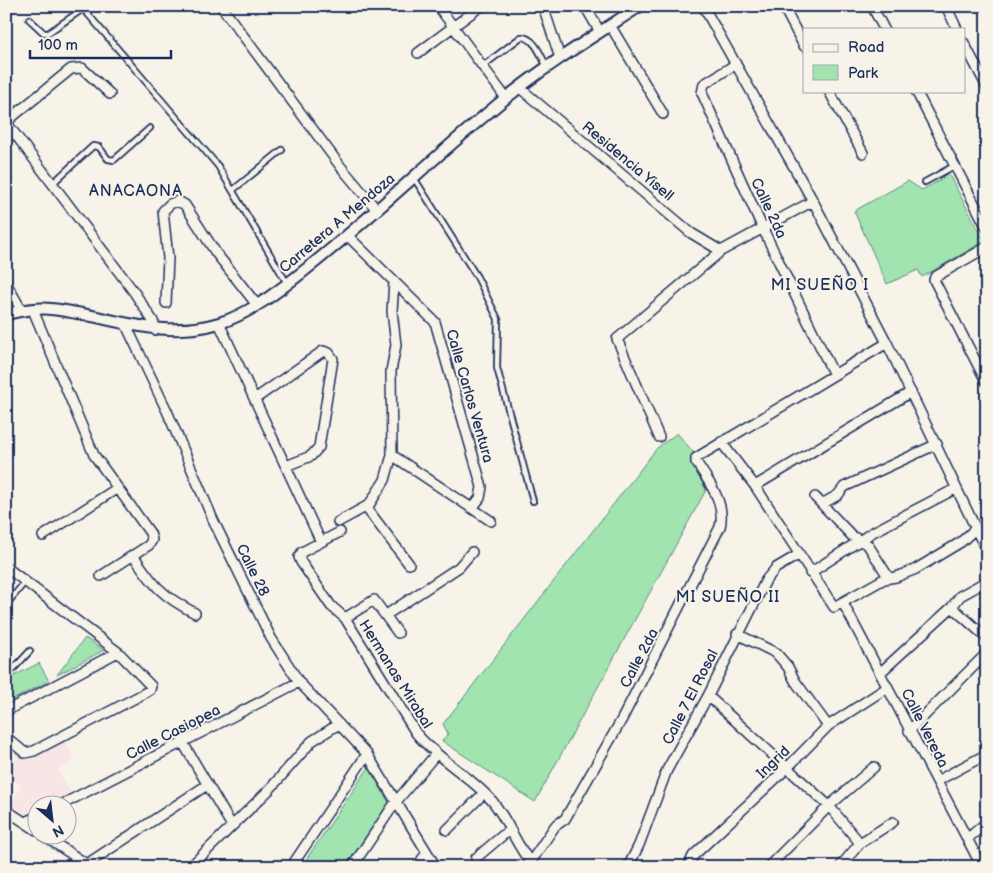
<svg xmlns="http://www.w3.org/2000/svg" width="993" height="873" font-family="'Balsamiq Sans',sans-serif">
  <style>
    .built { fill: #f8e5e5 }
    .green { fill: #a1e4af; stroke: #5e8a86 }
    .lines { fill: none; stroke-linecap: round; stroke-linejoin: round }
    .service-casing { stroke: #1b2f5e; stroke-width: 8 }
    .minor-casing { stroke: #1b2f5e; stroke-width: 12 }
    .tertiary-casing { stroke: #1b2f5e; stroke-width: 14 }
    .service { stroke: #f7f3e8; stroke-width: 4.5 }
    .minor { stroke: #f7f3e8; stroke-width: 9 }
    .tertiary { stroke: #f7f3e8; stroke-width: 10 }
    .labels { text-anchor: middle; stroke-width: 4; stroke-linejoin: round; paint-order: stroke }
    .street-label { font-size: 15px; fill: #1b2f5e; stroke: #f7f3e8 }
    .neighbourhood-label { font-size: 16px; letter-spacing: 1px; fill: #1b2f5e; stroke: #f7f3e8 }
  </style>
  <rect width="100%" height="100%" fill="#f7f3e8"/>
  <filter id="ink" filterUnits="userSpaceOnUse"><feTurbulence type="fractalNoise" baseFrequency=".02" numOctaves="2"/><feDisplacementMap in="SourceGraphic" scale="10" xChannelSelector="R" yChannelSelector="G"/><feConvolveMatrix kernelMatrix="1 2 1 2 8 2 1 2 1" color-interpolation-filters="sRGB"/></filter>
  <g filter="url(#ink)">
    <!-- built -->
    <path class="built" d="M 65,740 L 75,760 L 58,769 L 70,793 L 46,805 L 38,806 L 37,810 L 27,816 L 11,804 L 21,787 L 6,769 L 19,756 L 28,760 Z"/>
    <!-- green -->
    <path class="green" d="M 949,175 L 985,241 L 922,277 L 918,270 L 887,284 L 854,211 L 908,181 L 922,190 Z
      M 677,433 L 694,453 L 691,462 L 706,490 L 535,802 L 442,741 L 448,734 L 443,724 L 657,448 Z
      M 85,638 L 104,650 L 57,675 Z
      M 39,663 L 49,681 L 12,700 L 6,688 L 6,680 Z
      M 369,767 L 389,803 L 345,867 L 301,867 Z"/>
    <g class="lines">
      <!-- service casing -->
      <g class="service-casing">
        <path id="service" d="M 81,6 L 218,166 L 287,283
          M 29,19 L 44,33 L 48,33 L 83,9
          M 483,66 L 521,37 C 535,37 541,56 547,67
          M 414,178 L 477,277 L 498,319 L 497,368 L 533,501
          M 925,182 L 954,166
          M 53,183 L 93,146 L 99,147 L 108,159 L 114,160 L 150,128
          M 233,190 L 282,150
          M 6,605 L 25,582
          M 6,677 L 30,651"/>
      </g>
      <!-- minor casing -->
      <g class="minor-casing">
        <path id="minor" d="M 221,6 L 341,167 L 377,210
          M 438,6 L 506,98
          M 543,6 L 560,58
          M 585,6 L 600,32
          M 703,6 L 813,201 L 887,343 L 987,552
          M 783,6 L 804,46
          M 872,6 L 884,29
          M 946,6 L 957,29
          M 610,25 L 663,114
          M 964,43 L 987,87
          M 418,53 L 481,6
          M 736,64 L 704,84 L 702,93 L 763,229 L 834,375
          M 520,88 L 691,233 L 721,251
          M 829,91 L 863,153
          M 916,91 L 987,228
          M 110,94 L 82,68 L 71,69 L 6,122 L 134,292 L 153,321 L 155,330
          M 348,236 L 435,322 L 482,487 L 480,498 L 473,507
          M 987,247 L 935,277 L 934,280 L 987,383
          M 6,283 L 22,311
          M 166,303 L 168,258 L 163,211 L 170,204 L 178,201 L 185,205 L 216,253 L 257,305
          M 33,310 L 94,455 L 150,533 L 152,540 L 149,545 L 101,576
          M 219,323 L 321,542
          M 126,325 L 167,411 L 214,522 L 271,638 L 299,682 L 367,754 L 436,867
          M 255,399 L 323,351 L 329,353 L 333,359 L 319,447 L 311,456 L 286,466
          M 659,437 L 617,339 L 721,251 L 813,201
          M 721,442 L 755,486 L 834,607 L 884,579 L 896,577 L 916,569 L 961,542 L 974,530
          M 392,455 L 491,521
          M 755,486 L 911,392
          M 815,497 L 852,536 L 868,545 L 889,578
          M 822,504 L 838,495 L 844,487 L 937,444
          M 369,505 L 368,510 L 409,564
          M 338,522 L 369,505 L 385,480 L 392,455 L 391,371 L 396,345 L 392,311 L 394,282
          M 340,532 L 302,552 L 299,557 L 301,562 L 331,606 L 345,618 L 416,733 C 438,760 471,776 493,802 C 509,822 516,846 534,867
          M 43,536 L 116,489
          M 133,555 C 154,586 162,596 195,613
          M 6,567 L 118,652 L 151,686 L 150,690 L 143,694 L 34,751 L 25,753 L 6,737
          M 810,573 L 873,532 L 955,489
          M 843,603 L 982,867
          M 952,607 L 987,638
          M 386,615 L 459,567 L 472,552
          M 345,618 L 374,600 L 398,633
          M 737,634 L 776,653 L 788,667 L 795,681 L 828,726
          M 881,672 L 952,607 L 960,596 L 987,581
          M 708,696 L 829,806 L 860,843
          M 6,711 L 118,652
          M 909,731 L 987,653
          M 183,743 L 232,826
          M 937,781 L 987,754
          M 59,806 L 299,682
          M 6,810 L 38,831
          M 25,822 L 38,816
          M 447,830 L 483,794
          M 44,836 L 91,867
          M 967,839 L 987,822
          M 476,858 L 509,830
          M 530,863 L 555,826 L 565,819 L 622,719 L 720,527 C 726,503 709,482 696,462 L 696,458 L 887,343
          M 87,864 L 207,785
          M 190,867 L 269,790 L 312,741 L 339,724
          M 291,867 L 367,754
          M 352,867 L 395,803 L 436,754
          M 417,867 L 427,852
          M 628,867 L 639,845 L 667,770 L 708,696 L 766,580 L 776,568 L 798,555
          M 688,867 L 693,856 L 788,767 L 828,726 L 888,687
          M 768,867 L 829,806 L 874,767
          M 840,867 L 860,843 L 893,822
          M 930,867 L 931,866"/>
      </g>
      <!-- tertiary casing -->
      <g class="tertiary-casing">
        <path id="tertiary" d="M 6,314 C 21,311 37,307 51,309 C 109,315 159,341 219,323 C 252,314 287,284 314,263 C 380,210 440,151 506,98 C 548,64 594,36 640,6"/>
      </g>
      <!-- service -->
      <use href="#service" class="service"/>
      <!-- minor -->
      <use href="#minor" class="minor"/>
      <!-- tertiary -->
      <use href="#tertiary" class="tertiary"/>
    </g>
  </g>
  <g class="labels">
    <!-- street labels -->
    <g class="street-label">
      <text transform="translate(628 161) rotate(40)" y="5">Residencia Yisell</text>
      <text transform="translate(769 208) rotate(65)" y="5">Calle 2da</text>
      <text transform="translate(337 223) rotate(-40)" y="5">Carretera A Mendoza</text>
      <text transform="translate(470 396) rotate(74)" y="5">Calle Carlos Ventura</text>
      <text transform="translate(253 570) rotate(64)" y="5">Calle 28</text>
      <text transform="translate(639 658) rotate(-62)" y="5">Calle 2da</text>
      <text transform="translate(396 674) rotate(58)" y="5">Hermanas Mirabal</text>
      <text transform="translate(690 697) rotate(-63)" y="5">Calle 7 El Rosal</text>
      <text transform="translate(925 728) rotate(63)" y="5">Calle Vereda</text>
      <text transform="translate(173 732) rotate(-27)" y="5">Calle Casiopea</text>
      <text transform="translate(773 762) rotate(-44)" y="5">Ingrid</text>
    </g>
    <!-- neighbourhood labels -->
    <g class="neighbourhood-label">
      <text x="136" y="196">ANACAONA</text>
      <text x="820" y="290">MI SUEÑO I</text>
      <text x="728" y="602">MI SUEÑO II</text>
    </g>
  </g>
  <!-- margin -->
  <rect width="993" height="873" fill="none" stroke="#f7f3e8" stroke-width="25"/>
  <rect x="12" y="12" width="968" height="848" fill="none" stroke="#1b2f5e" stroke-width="2" filter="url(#ink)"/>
  <!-- legend -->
  <rect x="803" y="28" width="162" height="65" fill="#f7f3e8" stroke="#9fa5b1"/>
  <rect x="813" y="44" width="25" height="8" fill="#f7f3e8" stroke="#9fa5b1"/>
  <text x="848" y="52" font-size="15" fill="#1b2f5e">Road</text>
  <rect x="813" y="65" width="25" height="15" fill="#a1e4af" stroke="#9fa5b1"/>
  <text x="848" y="78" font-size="15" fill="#1b2f5e">Park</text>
  <!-- north arrow -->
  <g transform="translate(52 820) rotate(152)"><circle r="24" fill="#f7f3e8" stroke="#9fa5b1"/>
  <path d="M0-4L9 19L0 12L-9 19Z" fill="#1b2f5e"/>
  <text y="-8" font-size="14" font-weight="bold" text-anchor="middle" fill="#1b2f5e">N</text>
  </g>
  <!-- scale -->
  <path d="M30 50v8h141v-8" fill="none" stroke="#1b2f5e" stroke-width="2.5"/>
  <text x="38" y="50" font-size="15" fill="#1b2f5e" stroke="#f7f3e8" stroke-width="4" paint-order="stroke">100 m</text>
</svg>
